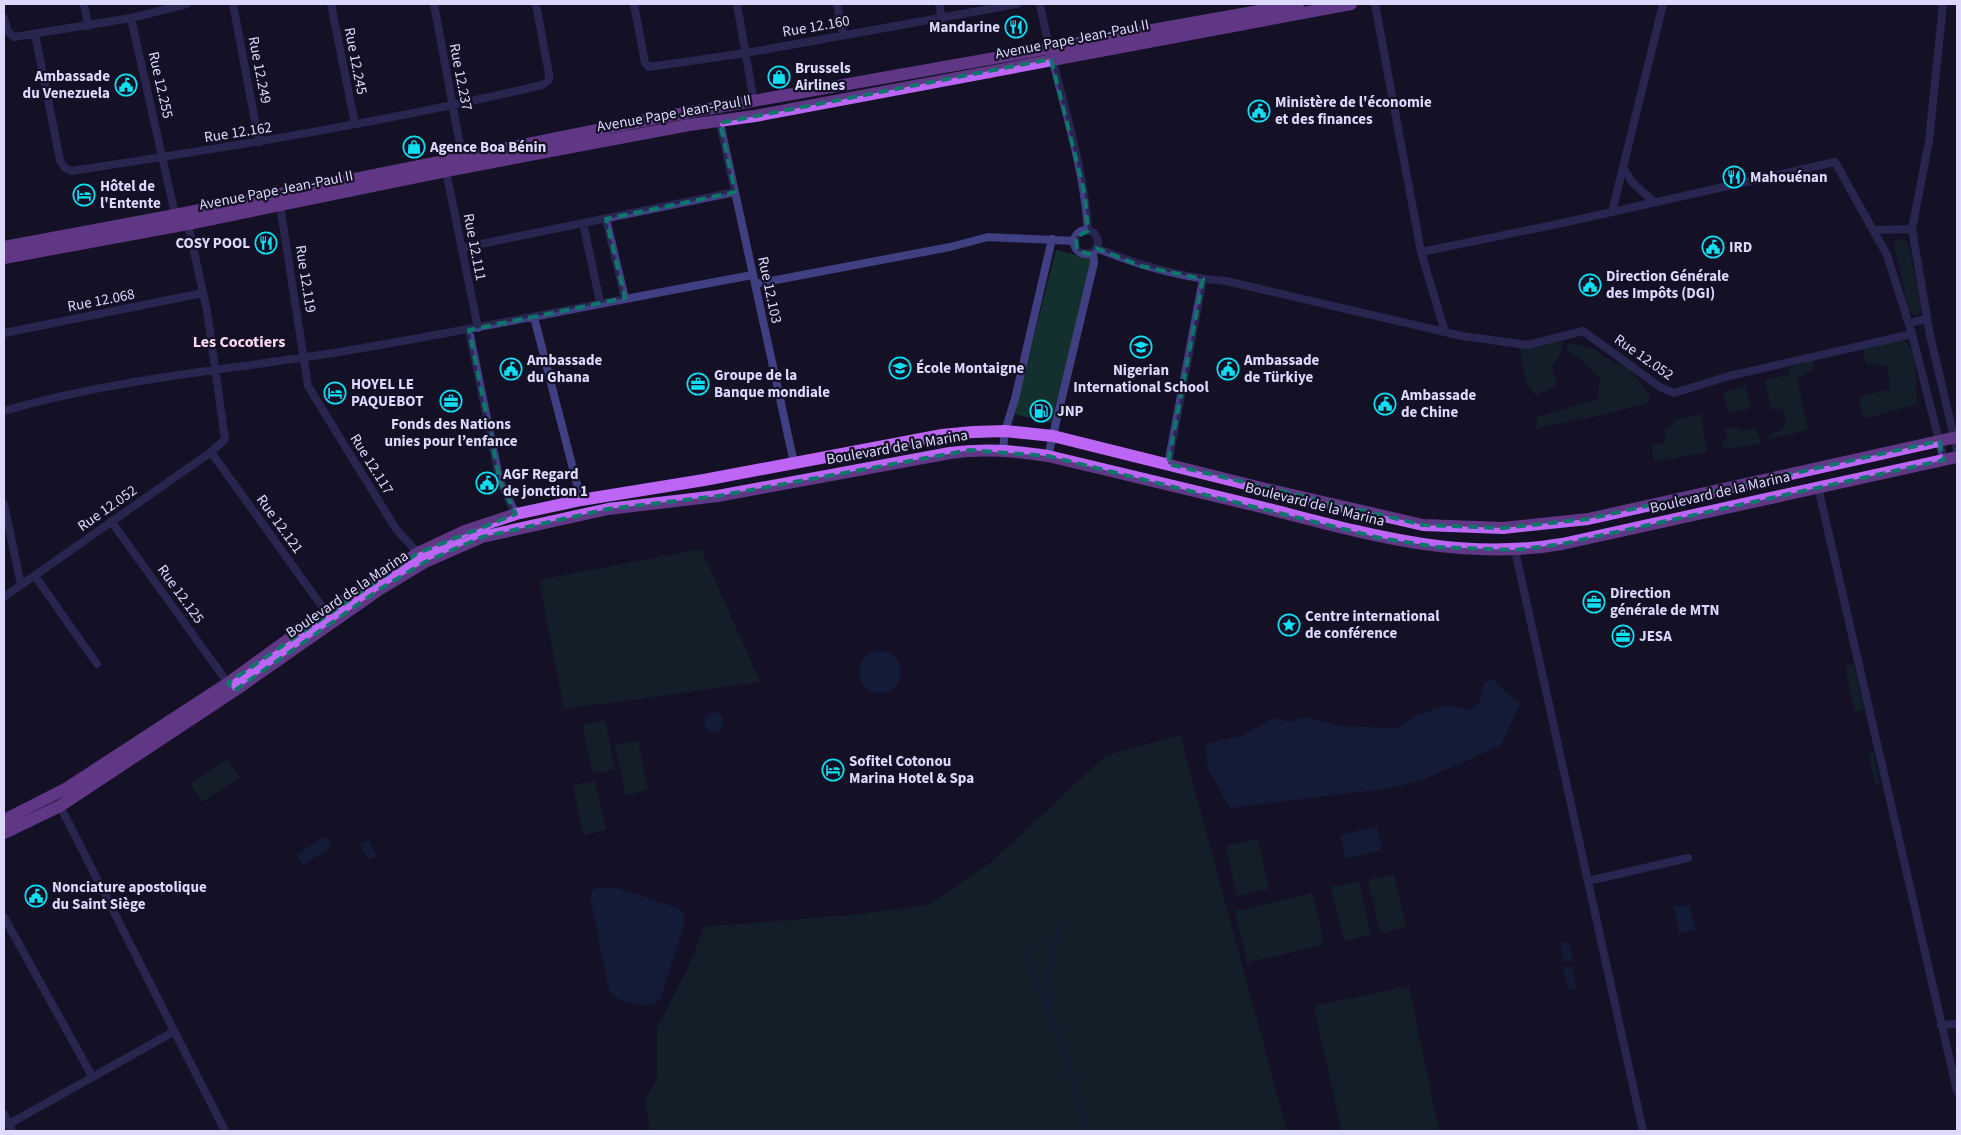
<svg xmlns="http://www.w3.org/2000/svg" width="1961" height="1135" font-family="'Source Sans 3',sans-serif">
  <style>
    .green { fill: #14302e }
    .water { fill: #12284a }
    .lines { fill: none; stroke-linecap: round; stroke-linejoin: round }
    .stream { stroke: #12284a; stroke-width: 3 }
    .street { stroke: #403f82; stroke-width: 8 }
    .primary { stroke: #bd66f6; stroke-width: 12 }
    .marked { fill: none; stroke: #0f766e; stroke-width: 4; stroke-dasharray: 10 6; stroke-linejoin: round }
    .labels { text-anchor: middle; stroke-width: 4.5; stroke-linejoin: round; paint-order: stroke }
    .street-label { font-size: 15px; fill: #dcd9fd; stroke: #141126 }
    .poi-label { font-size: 15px; font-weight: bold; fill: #dcd9fd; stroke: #141126; text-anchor: start }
    .neighbourhood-label { font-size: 16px; font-weight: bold; fill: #fddaf1; stroke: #141126 }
  </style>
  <rect width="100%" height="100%" fill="#141126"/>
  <!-- green -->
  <path class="green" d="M 1901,239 L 1908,243 L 1921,308 L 1919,314 L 1916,316 L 1909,312 L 1894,244 Z
    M 1056,250 L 1093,259 L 1051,423 L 1014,414 Z
    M 1899,340 L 1907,342 L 1912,351 L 1916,372 L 1917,404 L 1867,418 L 1862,414 L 1859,397 L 1890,389 L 1888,366 L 1866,364 L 1863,348 Z
    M 1554,341 L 1563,342 L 1561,354 L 1552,367 L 1557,385 L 1536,396 L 1526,382 L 1520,349 Z
    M 1569,343 L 1595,349 L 1612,362 L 1628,367 L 1651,396 L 1647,403 L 1602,415 L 1536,428 L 1537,417 L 1598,399 L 1600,379 L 1581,359 L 1567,351 Z
    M 1813,360 L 1814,370 L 1797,378 L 1808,430 L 1769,439 L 1769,435 L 1781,430 L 1786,422 L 1784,411 L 1780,408 L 1773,410 L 1771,407 L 1765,380 L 1788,375 L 1790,367 Z
    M 1746,385 L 1751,408 L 1729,414 L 1723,393 Z
    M 1701,414 L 1707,452 L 1654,462 L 1652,444 L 1661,444 L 1666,441 L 1665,428 L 1673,425 L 1674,421 Z
    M 1737,427 L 1740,431 L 1756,429 L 1761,443 L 1729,449 L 1722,447 L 1722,443 L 1728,439 L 1725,429 Z
    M 701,549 L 760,682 L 564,709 L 539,580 Z
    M 1854,665 L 1864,709 L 1855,712 L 1845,666 Z
    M 605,720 L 615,769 L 593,774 L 582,725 Z
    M 1180,735 L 1287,1131 L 650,1131 L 645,1100 L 657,1078 L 657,1027 L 687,970 L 704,927 L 853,915 L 928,905 L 994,860 L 1105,756 Z
    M 638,741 L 648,790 L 626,795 L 615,745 Z
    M 1873,751 L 1880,784 L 1875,785 L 1868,752 Z
    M 228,759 L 240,777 L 202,802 L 190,784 Z
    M 595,781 L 606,830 L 583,835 L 573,785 Z
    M 1258,839 L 1269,889 L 1237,896 L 1226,846 Z
    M 1394,874 L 1406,927 L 1380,933 L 1368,880 Z
    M 1359,881 L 1371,935 L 1344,941 L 1331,887 Z
    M 1313,893 L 1324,945 L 1247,962 L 1235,911 Z
    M 1409,986 L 1439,1131 L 1341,1131 L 1314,1006 Z"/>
  <!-- water -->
  <path class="water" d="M859 672a21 21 0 1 1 42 0a21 21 0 1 1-42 0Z
    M 1491,678 L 1520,704 L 1501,745 L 1423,780 L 1392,788 L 1230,808 L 1208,769 L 1205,744 L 1241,736 L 1274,718 L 1288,722 L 1307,717 L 1337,726 L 1397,728 L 1415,716 L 1447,705 L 1468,710 L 1480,702 L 1483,686 Z
    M704 722a10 10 0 1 1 20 0a10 10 0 1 1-20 0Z
    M 1377,826 L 1382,850 L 1346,859 L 1340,835 Z
    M 326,836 L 332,846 L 303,865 L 296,855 Z
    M 369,840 L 377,856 L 368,860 L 360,844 Z
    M 597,887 L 622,889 L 680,909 L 684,913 L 684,926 L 660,999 C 647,1011 617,1004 609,990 L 590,898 L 592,891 Z
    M 1690,905 L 1695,930 L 1679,933 L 1674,907 Z
    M 1569,942 L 1573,960 L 1564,962 L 1560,943 Z
    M 1572,966 L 1576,988 L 1568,990 L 1563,968 Z"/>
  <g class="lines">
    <!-- stream -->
    <path class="stream" d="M 1025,951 L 1067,1059 L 1086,1131
      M 1050,1008 L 1049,972 L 1059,925"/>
    <!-- street -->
    <path class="street" d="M 84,4 L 88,26
      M 233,4 L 259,142
      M 331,4 L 355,124
      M 434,4 L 462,156
      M 634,4 L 645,63 L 649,67 L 746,53 L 1017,4
      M 737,4 L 754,102
      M 837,4 L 843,35
      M 939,4 L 942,19
      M 1040,4 C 1054,80 1083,153 1088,231
      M 1375,4 L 1421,252 L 1445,332 L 1462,336 L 1527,345 L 1583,331 L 1660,387 L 1674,393 L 1729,376 L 1912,334
      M 1943,4 L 1929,141 L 1912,229 L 1930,335 L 1957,450
      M 4,18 L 8,32 L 14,37 L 131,18 L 187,4
      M 131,18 L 176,219
      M 35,34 L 60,160 L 64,167 L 71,171 C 229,147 387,122 542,85 L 549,80 L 549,74 L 536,4
      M 720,123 L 794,463
      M 1623,167 L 1632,182 L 1654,202
      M 446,171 L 478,328
      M 280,205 L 308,386 L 396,529 L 418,553
      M 1612,212 L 1663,4
      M 606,219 L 625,298
      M 583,223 L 600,302
      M 1874,230 L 1912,229
      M1074 242a12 12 0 1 1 24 0a12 12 0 1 1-24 0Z
      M 461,248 L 735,192
      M 1096,248 C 1138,265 1181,278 1226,281 L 1445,332
      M 1421,252 L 1558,224 L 1835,162 L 1887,255 L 1912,334 L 1944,460
      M 755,284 L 950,247 L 988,237 L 1075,241
      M 534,317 L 581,500
      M 1909,323 L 1927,319
      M 469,330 L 500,482 L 516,514
      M 4,333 L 203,293
      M 4,411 C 112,379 228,370 339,352 C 478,329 615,300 753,275
      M 1003,449 L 1005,431 L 1015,399 L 1052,239
      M 211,452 L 326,612
      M 1048,456 L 1094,263 L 1093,252
      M 1168,464 L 1203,279
      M 1818,487 L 1957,1091
      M 4,504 L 21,585
      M 111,521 L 230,686
      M 1515,550 L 1643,1131
      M 35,576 L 97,664
      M 4,597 L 211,452 L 225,439 L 207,311 L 188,224
      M 60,806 L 225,1131
      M 1588,881 L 1688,858
      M 4,917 L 92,1076
      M 1941,1025 L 1957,1024
      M 4,1114 L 12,1131
      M 9,1124 L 173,1032"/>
    <!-- primary -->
    <path class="primary" d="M 4,247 L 175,215 L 657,118 L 1298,4
      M 4,258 L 188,224 L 446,171 L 689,125 L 755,116 L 1351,4
      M 4,820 L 67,788 L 228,683 L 326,612 L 418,553 L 465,531 L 516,514 L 581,500 L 704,480 L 942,435 L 973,432 L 1005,431 L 1053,436 L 1266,489 L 1423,525 L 1503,528 L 1588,519 L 1957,437
      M 4,833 L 60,806 L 234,691 L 380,589 L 425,562 L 482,537 L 608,509 L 718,496 L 950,453 C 984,448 1015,451 1048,456 C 1119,473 1191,490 1261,507 C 1363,533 1457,562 1562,544 L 1957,457"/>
  </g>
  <!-- marked area -->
  <path d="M0 0H1961V1135H0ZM 1051,59 L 1085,195 L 1088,231 L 1076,237 L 1077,250 L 1089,254 L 1096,248 L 1141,266 L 1203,279 L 1168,464 L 1423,525 L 1503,528 L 1588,519 L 1939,441 L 1944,460 L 1562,544 L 1515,550 L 1437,547 L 1380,538 L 1048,456 L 970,450 L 718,496 L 608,509 L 482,537 L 425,562 L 380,589 L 234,691 L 228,683 L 418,553 L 516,514 L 500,482 L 469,330 L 625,298 L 606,219 L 735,192 L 720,123 Z" fill="#141126" fill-opacity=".55" fill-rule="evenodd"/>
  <path class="marked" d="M 1051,59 L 1085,195 L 1088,231 L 1076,237 L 1077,250 L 1089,254 L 1096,248 L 1141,266 L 1203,279 L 1168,464 L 1423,525 L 1503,528 L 1588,519 L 1939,441 L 1944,460 L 1562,544 L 1515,550 L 1437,547 L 1380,538 L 1048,456 L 970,450 L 718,496 L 608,509 L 482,537 L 425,562 L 380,589 L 234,691 L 228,683 L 418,553 L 516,514 L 500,482 L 469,330 L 625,298 L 606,219 L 735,192 L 720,123 Z"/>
  <!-- icons -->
  <defs>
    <g id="restaurant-ring" transform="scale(1.125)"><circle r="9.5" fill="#141126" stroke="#10dff1" stroke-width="1.5"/><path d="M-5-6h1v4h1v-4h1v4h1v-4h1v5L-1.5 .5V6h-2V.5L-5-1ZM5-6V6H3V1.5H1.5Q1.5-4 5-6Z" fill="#10dff1"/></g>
    <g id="shop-ring" transform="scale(1.125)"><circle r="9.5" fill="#141126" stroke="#10dff1" stroke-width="1.5"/><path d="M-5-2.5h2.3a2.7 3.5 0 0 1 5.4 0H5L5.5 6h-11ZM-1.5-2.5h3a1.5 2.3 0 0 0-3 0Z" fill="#10dff1"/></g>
    <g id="civic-ring" transform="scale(1.125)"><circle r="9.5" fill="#141126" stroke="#10dff1" stroke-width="1.5"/><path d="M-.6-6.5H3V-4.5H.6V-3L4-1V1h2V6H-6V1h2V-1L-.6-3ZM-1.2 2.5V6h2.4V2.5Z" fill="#10dff1"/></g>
    <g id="hotel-ring" transform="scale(1.125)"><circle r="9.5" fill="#141126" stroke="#10dff1" stroke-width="1.5"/><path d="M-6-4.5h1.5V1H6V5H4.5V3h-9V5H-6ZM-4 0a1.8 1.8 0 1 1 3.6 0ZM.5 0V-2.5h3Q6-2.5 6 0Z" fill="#10dff1"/></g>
    <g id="school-ring" transform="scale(1.125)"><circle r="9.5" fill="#141126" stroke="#10dff1" stroke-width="1.5"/><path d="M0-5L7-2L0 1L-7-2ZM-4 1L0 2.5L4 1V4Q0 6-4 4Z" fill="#10dff1"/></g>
    <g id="office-ring" transform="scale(1.125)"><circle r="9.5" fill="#141126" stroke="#10dff1" stroke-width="1.5"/><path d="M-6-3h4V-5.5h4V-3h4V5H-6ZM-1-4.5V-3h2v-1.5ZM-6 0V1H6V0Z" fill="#10dff1"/></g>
    <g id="fuel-ring" transform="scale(1.125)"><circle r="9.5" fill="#141126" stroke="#10dff1" stroke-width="1.5"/><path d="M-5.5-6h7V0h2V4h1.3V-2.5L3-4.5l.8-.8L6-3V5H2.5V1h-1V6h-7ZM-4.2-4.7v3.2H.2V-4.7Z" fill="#10dff1"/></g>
    <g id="sight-ring" transform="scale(1.125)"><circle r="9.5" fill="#141126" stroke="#10dff1" stroke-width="1.5"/><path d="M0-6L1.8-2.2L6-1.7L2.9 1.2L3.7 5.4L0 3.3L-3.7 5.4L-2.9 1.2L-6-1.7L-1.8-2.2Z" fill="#10dff1"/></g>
  </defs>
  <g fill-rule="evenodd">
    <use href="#restaurant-ring" x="1016" y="27"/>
    <use href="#shop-ring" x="779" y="77"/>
    <use href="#civic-ring" x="126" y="85"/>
    <use href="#civic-ring" x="1259" y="111"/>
    <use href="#shop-ring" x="414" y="147"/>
    <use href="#restaurant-ring" x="1734" y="177"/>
    <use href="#hotel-ring" x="84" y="195"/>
    <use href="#restaurant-ring" x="266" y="243"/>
    <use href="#civic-ring" x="1713" y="247"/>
    <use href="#civic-ring" x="1590" y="285"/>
    <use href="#school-ring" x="1141" y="347"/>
    <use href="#school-ring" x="900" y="368"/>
    <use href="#civic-ring" x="511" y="369"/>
    <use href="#civic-ring" x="1228" y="369"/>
    <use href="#office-ring" x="698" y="384"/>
    <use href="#hotel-ring" x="335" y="393"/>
    <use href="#office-ring" x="451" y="401"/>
    <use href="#civic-ring" x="1385" y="404"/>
    <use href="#fuel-ring" x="1041" y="411"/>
    <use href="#civic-ring" x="487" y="483"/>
    <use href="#office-ring" x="1594" y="602"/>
    <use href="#sight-ring" x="1289" y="625"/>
    <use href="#office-ring" x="1623" y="636"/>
    <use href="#hotel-ring" x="833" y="770"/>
    <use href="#civic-ring" x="36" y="896"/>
  </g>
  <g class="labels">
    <!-- street labels -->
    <g class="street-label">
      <text transform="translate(816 26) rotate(-10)" y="5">Rue 12.160</text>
      <text transform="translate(1072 39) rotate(-11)" y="5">Avenue Pape Jean-Paul II</text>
      <text transform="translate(356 61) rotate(79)" y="5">Rue 12.245</text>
      <text transform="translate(260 70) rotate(79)" y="5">Rue 12.249</text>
      <text transform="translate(461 77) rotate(79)" y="5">Rue 12.237</text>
      <text transform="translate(161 85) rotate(77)" y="5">Rue 12.255</text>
      <text transform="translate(674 113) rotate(-10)" y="5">Avenue Pape Jean-Paul II</text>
      <text transform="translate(238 132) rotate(-9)" y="5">Rue 12.162</text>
      <text transform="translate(276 190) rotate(-11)" y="5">Avenue Pape Jean-Paul II</text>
      <text transform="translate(475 247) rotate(79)" y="5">Rue 12.111</text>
      <text transform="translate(306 279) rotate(81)" y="5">Rue 12.119</text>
      <text transform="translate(770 290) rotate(78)" y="5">Rue 12.103</text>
      <text transform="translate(101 300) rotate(-11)" y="5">Rue 12.068</text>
      <text transform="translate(1644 357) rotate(35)" y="5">Rue 12.052</text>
      <text transform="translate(897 447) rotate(-10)" y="5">Boulevard de la Marina</text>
      <text transform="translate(372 464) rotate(58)" y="5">Rue 12.117</text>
      <text transform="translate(1720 492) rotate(-13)" y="5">Boulevard de la Marina</text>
      <text transform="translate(1315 504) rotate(14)" y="5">Boulevard de la Marina</text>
      <text transform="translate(107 508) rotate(-35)" y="5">Rue 12.052</text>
      <text transform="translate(280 524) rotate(54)" y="5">Rue 12.121</text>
      <text transform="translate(181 594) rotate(54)" y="5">Rue 12.125</text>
      <text transform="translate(347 594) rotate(-34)" y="5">Boulevard de la Marina</text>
    </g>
    <!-- poi labels -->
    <g class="poi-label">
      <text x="1000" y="32" text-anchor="end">Mandarine</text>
      <text x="795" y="73">Brussels<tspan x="795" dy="17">Airlines</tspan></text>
      <text x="110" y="81" text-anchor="end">Ambassade<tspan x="110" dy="17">du Venezuela</tspan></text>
      <text x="1275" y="107">Ministère de l'économie<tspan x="1275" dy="17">et des finances</tspan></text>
      <text x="430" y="152">Agence Boa Bénin</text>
      <text x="1750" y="182">Mahouénan</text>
      <text x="100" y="191">Hôtel de<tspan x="100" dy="17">l'Entente</tspan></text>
      <text x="250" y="248" text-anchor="end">COSY POOL</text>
      <text x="1729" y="252">IRD</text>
      <text x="1606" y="281">Direction Générale<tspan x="1606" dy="17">des Impôts (DGI)</tspan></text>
      <text x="527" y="365">Ambassade<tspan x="527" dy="17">du Ghana</tspan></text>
      <text x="1244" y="365">Ambassade<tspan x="1244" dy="17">de Türkiye</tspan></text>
      <text x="916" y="373">École Montaigne</text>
      <text x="1141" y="375" text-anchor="middle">Nigerian<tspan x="1141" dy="17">International School</tspan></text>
      <text x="714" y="380">Groupe de la<tspan x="714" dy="17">Banque mondiale</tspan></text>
      <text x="351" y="389">HOYEL LE<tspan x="351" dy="17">PAQUEBOT</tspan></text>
      <text x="1401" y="400">Ambassade<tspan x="1401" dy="17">de Chine</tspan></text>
      <text x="1057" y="416">JNP</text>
      <text x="451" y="429" text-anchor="middle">Fonds des Nations<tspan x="451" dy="17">unies pour l’enfance</tspan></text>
      <text x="503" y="479">AGF Regard<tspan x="503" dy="17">de jonction 1</tspan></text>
      <text x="1610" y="598">Direction<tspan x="1610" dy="17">générale de MTN</tspan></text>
      <text x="1305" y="621">Centre international<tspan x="1305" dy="17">de conférence</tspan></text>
      <text x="1639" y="641">JESA</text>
      <text x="849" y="766">Sofitel Cotonou<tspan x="849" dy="17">Marina Hotel &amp; Spa</tspan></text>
      <text x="52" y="892">Nonciature apostolique<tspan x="52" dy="17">du Saint Siège</tspan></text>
    </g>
    <!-- neighbourhood labels -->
    <g class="neighbourhood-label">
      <text x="239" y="347">Les Cocotiers</text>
    </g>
  </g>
  <!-- border -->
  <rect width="1961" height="1135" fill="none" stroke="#dcd9fd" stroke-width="10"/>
</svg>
